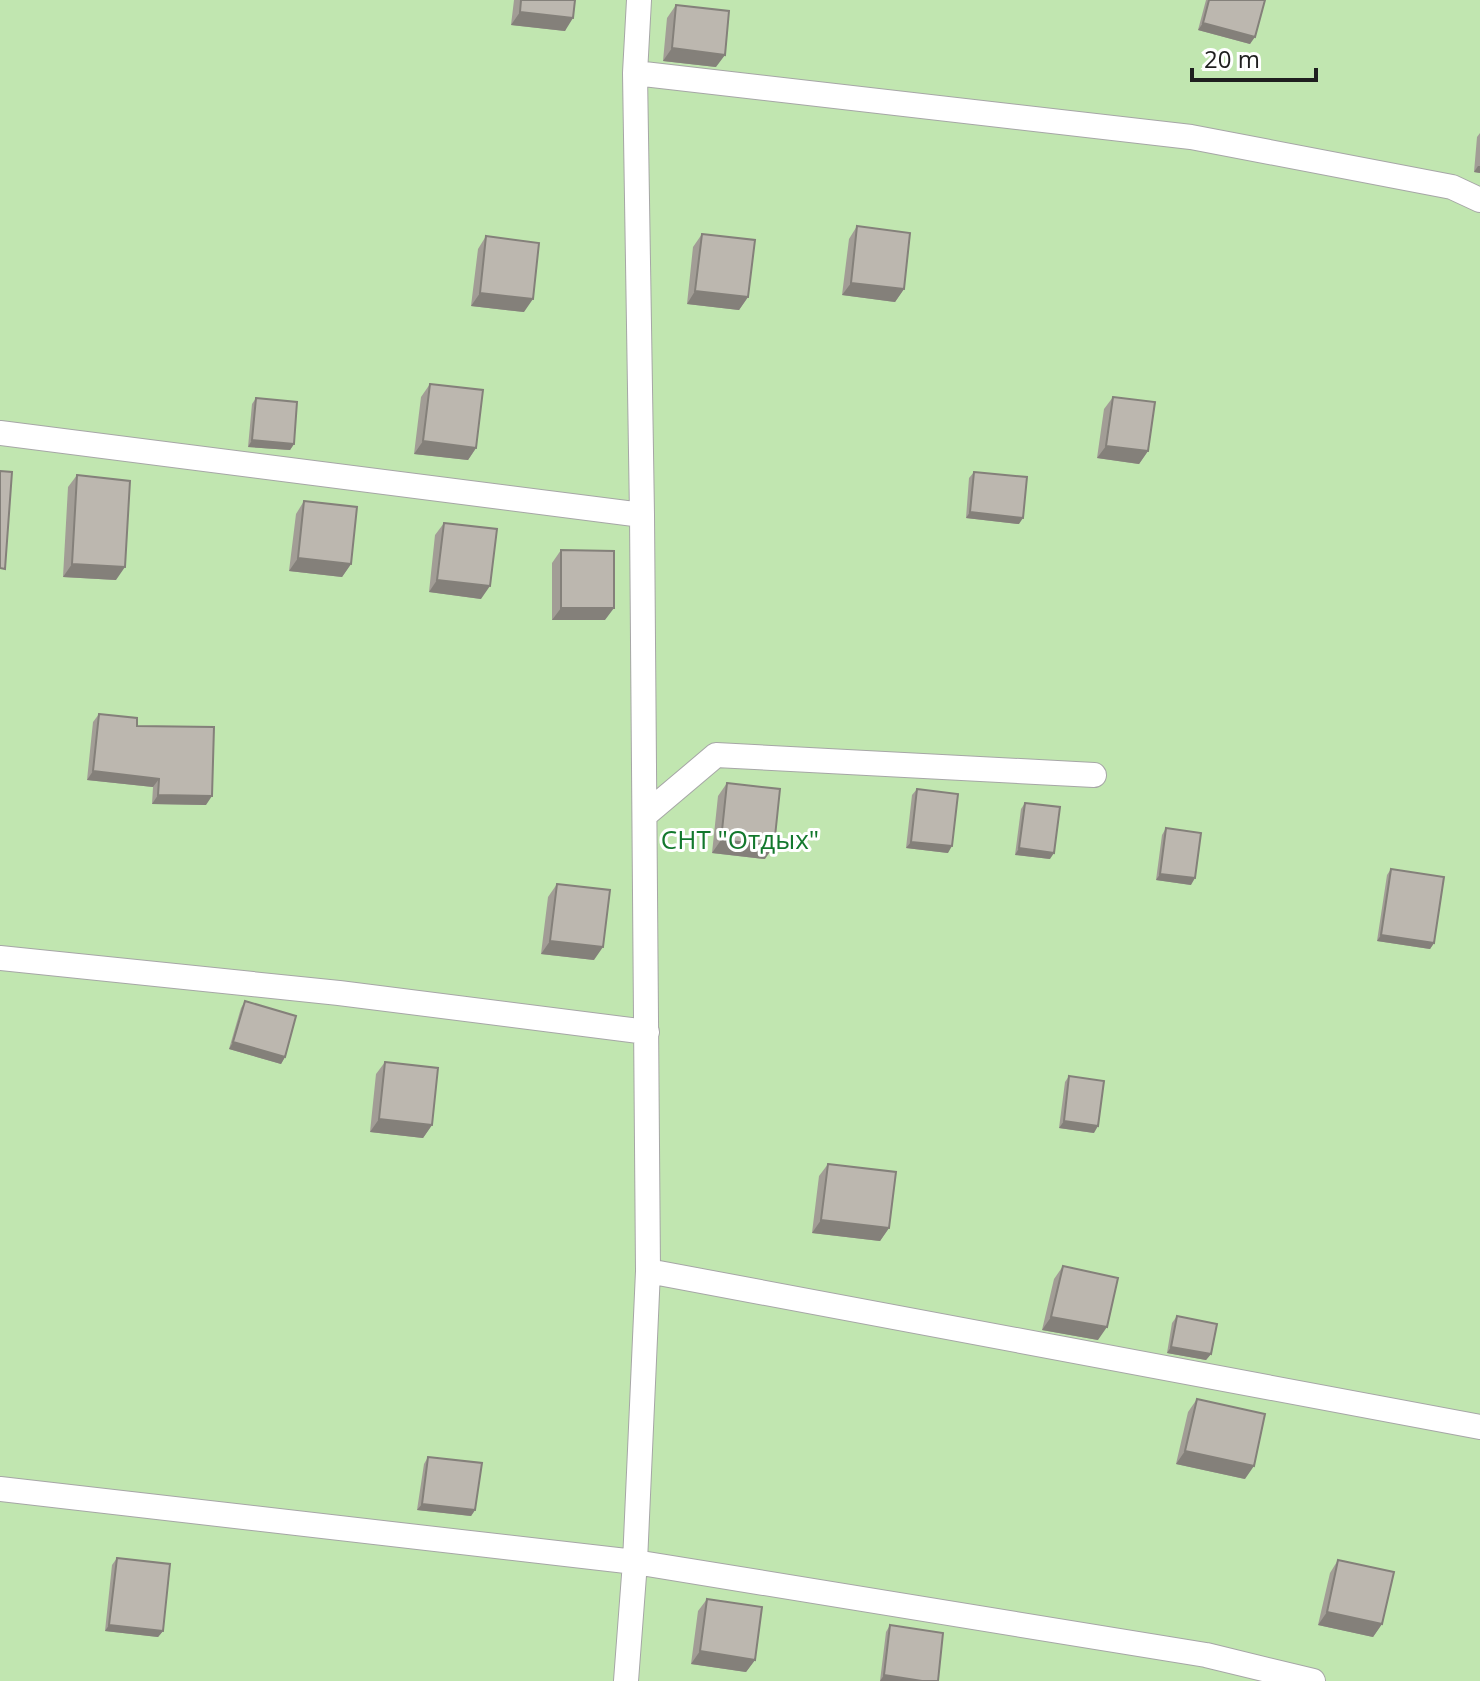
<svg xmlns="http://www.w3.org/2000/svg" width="1480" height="1681" font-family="'Open Sans',sans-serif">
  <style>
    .grass { fill: #c1e6b0 }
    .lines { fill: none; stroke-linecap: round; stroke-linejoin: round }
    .service-casing { stroke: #a6a6a6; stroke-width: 26 }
    .service { stroke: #fff; stroke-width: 24 }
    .wall { fill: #a29d96 }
    .shaded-wall { fill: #84807a }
    .building { fill: #bcb7af; stroke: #84807a; stroke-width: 2 }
    .labels { text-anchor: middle; stroke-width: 6; stroke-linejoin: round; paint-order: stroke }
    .park-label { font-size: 26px; fill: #13782d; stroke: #fff }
  </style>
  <rect width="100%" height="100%" fill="#efeee7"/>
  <!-- grass -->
  <path class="grass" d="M 0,0 L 1480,0 L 1480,1681 L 0,1681 Z"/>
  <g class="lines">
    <!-- service casing -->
    <g class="service-casing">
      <path id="service" d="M 635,73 L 1191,137 L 1452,187 L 1480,200
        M 0,433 L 642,515
        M 645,815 L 716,755 L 1094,775
        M 0,958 L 339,993 L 647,1032
        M 648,1271 L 1480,1427
        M 0,1489 L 635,1562 L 1206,1655 L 1313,1681
        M 626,1681 L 635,1562 L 648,1271 L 642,515 L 635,73 L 639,0"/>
    </g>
    <!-- service -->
    <use href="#service" class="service"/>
  </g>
  <!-- wall -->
  <path class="wall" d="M 514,0 L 575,0 L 565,31 L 511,25 Z
    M 1206,0 L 1265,0 L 1250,44 L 1198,30 Z
    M 676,5 L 716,67 L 663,61 L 667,18 Z
    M 1480,133 L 1480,173 L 1474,172 L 1477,137 Z
    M 857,226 L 904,289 L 895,302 L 842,295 L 849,239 Z
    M 702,234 L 748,297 L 739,310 L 687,304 L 693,247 Z
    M 486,236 L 524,312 L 471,306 L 478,249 Z
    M 430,384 L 476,448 L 468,460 L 414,454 L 421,397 Z
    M 1113,397 L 1148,451 L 1139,464 L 1097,458 L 1104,409 Z
    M 256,398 L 294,444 L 290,450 L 248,447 L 252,404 Z
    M 974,472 L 1019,524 L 966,518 L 969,478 Z
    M 77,475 L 116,580 L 63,577 L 68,487 Z
    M 304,501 L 351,564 L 342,577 L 289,571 L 296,514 Z
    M 444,523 L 481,599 L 429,592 L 435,535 Z
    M 561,550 L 605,620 L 552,620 L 552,563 Z
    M 99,714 L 137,726 L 206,805 L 152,804 L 153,787 L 87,780 L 93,722 Z
    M 727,783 L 765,859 L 712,853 L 718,796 Z
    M 917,789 L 948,853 L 906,848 L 912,795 Z
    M 1025,803 L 1050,859 L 1015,855 L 1021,809 Z
    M 1166,828 L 1191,885 L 1156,880 L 1162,835 Z
    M 1391,869 L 1434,943 L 1430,949 L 1377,941 L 1387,875 Z
    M 557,884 L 594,960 L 541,954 L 548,897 Z
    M 245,1001 L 285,1057 L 281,1064 L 229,1049 L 241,1008 Z
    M 385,1062 L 432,1125 L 423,1138 L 370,1132 L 376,1074 Z
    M 1069,1076 L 1094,1133 L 1059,1128 L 1065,1082 Z
    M 828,1164 L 889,1228 L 880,1241 L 812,1233 L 819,1176 Z
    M 1063,1266 L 1098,1340 L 1042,1330 L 1054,1279 Z
    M 1177,1316 L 1211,1354 L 1206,1360 L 1167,1353 L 1172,1323 Z
    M 1197,1399 L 1245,1479 L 1176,1464 L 1188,1412 Z
    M 428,1457 L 475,1510 L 471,1516 L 417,1510 L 424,1464 Z
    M 117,1558 L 163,1631 L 158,1637 L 105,1631 L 112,1565 Z
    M 1338,1560 L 1382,1624 L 1373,1637 L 1318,1625 L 1330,1573 Z
    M 707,1599 L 755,1660 L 746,1672 L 691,1664 L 698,1611 Z
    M 890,1625 L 938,1681 L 880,1681 L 886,1632 Z"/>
  <!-- shaded-wall -->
  <path class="shaded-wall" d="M 520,12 L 573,18 L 565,31 L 511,25 Z
    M 1203,23 L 1255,37 L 1250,44 L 1198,30 Z
    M 672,48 L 725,55 L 716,67 L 663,61 Z
    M 1478,166 L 1480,166 L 1480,173 L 1474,172 Z
    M 851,283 L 904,289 L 895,302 L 842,295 Z
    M 695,291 L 748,297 L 739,310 L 687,304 Z
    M 480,293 L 533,299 L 524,312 L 471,306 Z
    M 252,440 L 294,444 L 290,450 L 248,447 Z
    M 423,441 L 476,448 L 468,460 L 414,454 Z
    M 1106,446 L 1148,451 L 1139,464 L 1097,458 Z
    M 970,512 L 1023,518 L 1019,524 L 966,518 Z
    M 298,558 L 351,564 L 342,577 L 289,571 Z
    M 72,564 L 125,567 L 116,580 L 63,577 Z
    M 437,580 L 490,586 L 481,599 L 429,592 Z
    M 561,608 L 614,608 L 605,620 L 552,620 Z
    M 93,771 L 159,779 L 153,787 L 87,780 Z
    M 158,795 L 212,796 L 206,805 L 152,804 Z
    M 721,840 L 774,846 L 765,859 L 712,853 Z
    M 911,842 L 952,846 L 948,853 L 906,848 Z
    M 1019,848 L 1054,853 L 1050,859 L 1015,855 Z
    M 1160,874 L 1195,878 L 1191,885 L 1156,880 Z
    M 1381,935 L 1434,943 L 1430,949 L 1377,941 Z
    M 550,941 L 603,947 L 594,960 L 541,954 Z
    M 233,1042 L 285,1057 L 281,1064 L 229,1049 Z
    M 379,1119 L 432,1125 L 423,1138 L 370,1132 Z
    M 1064,1121 L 1098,1126 L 1094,1133 L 1059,1128 Z
    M 821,1220 L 889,1228 L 880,1241 L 812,1233 Z
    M 1051,1317 L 1107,1327 L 1098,1340 L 1042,1330 Z
    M 1171,1347 L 1211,1354 L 1206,1360 L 1167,1353 Z
    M 1185,1451 L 1254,1466 L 1245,1479 L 1176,1464 Z
    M 422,1504 L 475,1510 L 471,1516 L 417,1510 Z
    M 1327,1612 L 1382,1624 L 1373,1637 L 1318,1625 Z
    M 109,1625 L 163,1631 L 158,1637 L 105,1631 Z
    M 700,1651 L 755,1660 L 746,1672 L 691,1664 Z
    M 884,1675 L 922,1681 L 880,1681 Z"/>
  <!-- building -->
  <path class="building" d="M 521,0 L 575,0 L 573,18 L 520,12 Z
    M 1209,0 L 1265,0 L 1255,37 L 1203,23 Z
    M 676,5 L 729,11 L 725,55 L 672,48 Z
    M 857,226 L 910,233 L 904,289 L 851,283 Z
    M 702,234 L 755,240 L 748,297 L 695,291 Z
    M 486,236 L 539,243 L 533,299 L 480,293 Z
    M 430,384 L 483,390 L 476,448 L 423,441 Z
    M 1113,397 L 1155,402 L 1148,451 L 1106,446 Z
    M 256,398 L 297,402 L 294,444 L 252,440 Z
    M 0,471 L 12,472 L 5,569 L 0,568 Z
    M 974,472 L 1027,477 L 1023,518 L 970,512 Z
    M 77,475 L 130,481 L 125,567 L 72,564 Z
    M 304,501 L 357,507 L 351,564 L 298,558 Z
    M 444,523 L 497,529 L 490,586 L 437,580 Z
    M 561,550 L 614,551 L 614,608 L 561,608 Z
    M 99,714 L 137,718 L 137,726 L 214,727 L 212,796 L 158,795 L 159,779 L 93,771 Z
    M 727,783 L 780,789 L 774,846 L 721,840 Z
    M 917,789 L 958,794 L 952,846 L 911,842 Z
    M 1025,803 L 1060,807 L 1054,853 L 1019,848 Z
    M 1166,828 L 1201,833 L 1195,878 L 1160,874 Z
    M 1391,869 L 1444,877 L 1434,943 L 1381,935 Z
    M 557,884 L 610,890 L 603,947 L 550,941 Z
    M 245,1001 L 296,1016 L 285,1057 L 233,1042 Z
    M 385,1062 L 438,1068 L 432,1125 L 379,1119 Z
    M 1069,1076 L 1104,1081 L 1098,1126 L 1064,1121 Z
    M 828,1164 L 896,1172 L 889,1228 L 821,1220 Z
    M 1063,1266 L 1118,1278 L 1107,1327 L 1051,1317 Z
    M 1177,1316 L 1217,1324 L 1211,1354 L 1171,1347 Z
    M 1197,1399 L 1265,1414 L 1254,1466 L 1185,1451 Z
    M 428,1457 L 482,1463 L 475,1510 L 422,1504 Z
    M 117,1558 L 170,1564 L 163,1631 L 109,1625 Z
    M 1338,1560 L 1394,1572 L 1382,1624 L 1327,1612 Z
    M 707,1599 L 762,1607 L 755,1660 L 700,1651 Z
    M 890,1625 L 943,1633 L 938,1681 L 922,1681 L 884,1675 Z"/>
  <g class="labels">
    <!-- park labels -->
    <g class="park-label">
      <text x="740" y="849">СНТ "Отдых"</text>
    </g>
  </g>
  <!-- scale -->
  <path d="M1192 68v12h124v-12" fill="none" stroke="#1f1f1f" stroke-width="4"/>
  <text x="1204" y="68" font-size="24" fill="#1f1f1f" stroke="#ffffff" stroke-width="6" paint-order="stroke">20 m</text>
</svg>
